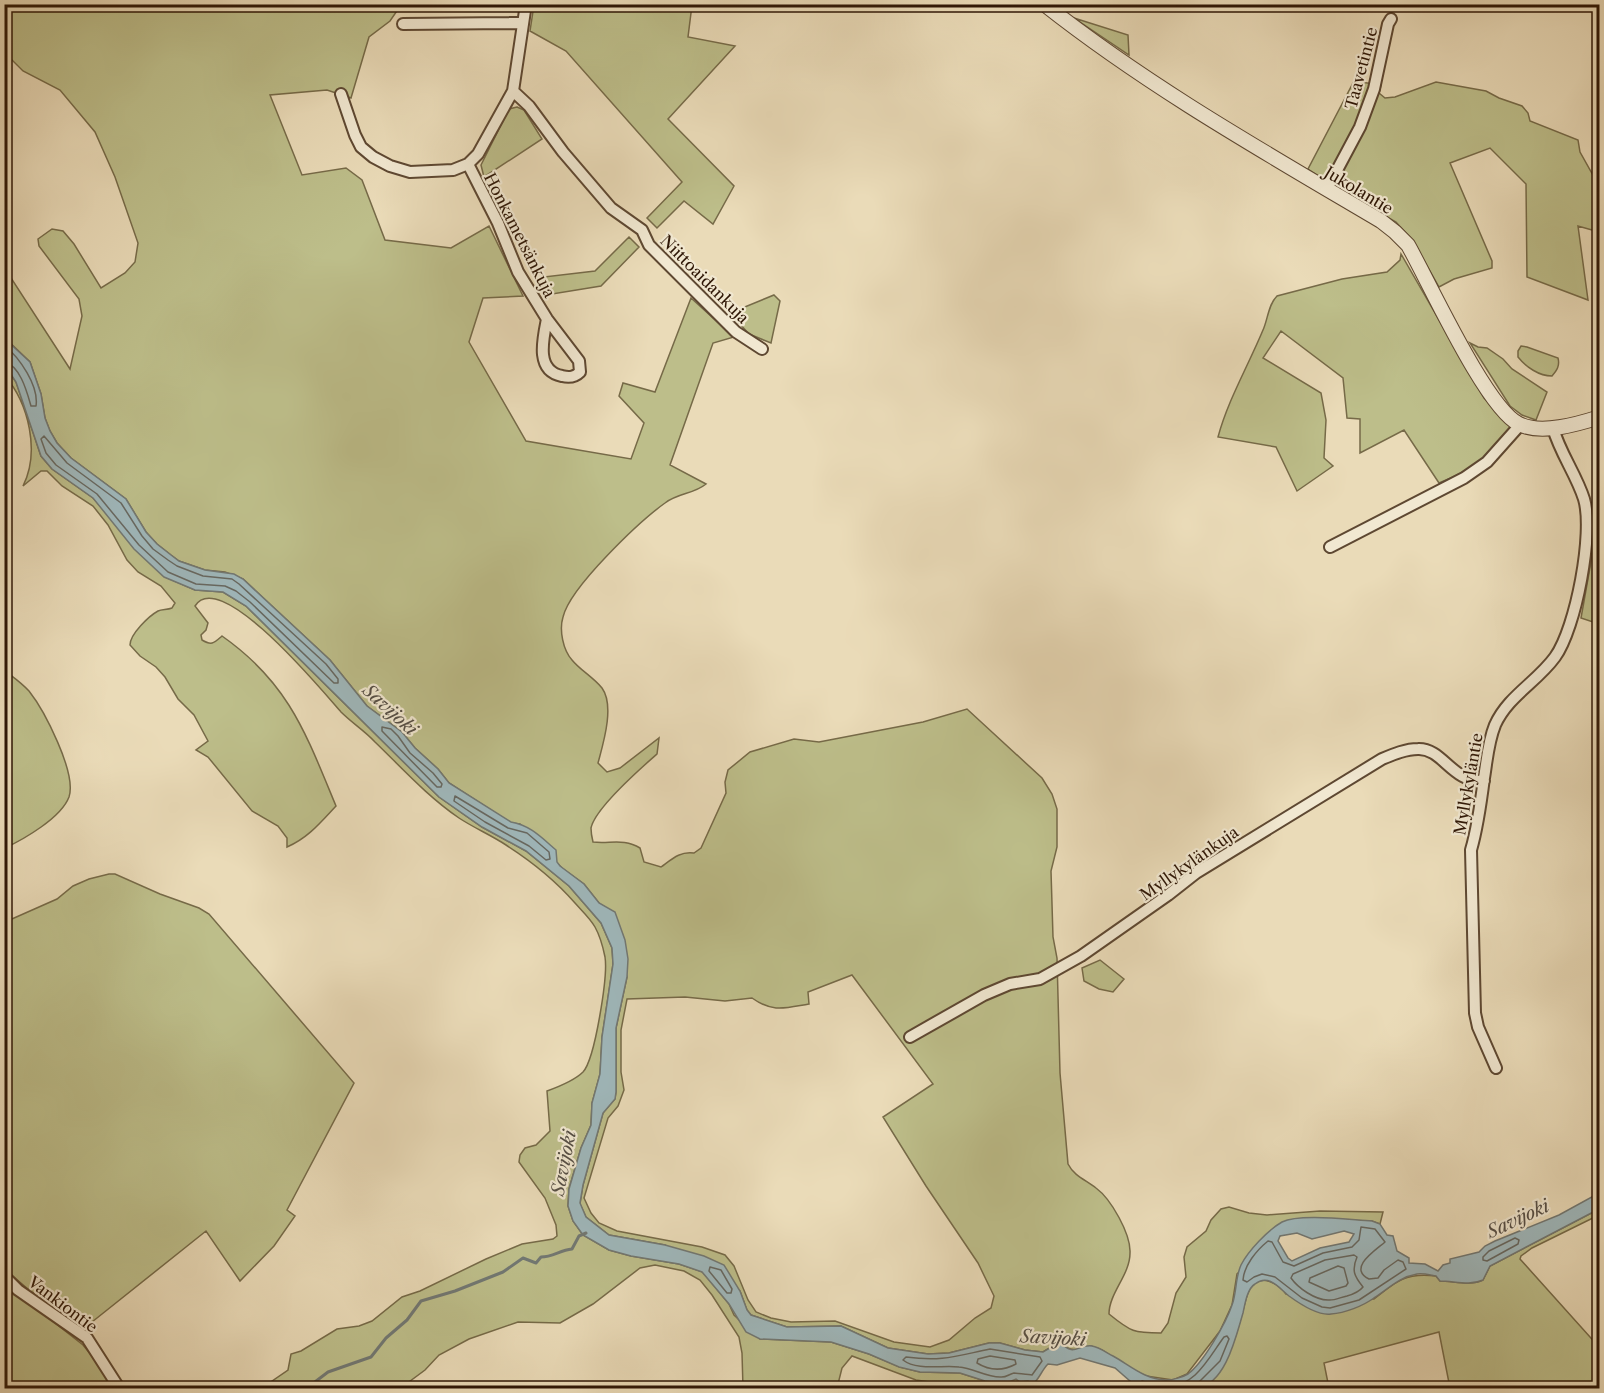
<svg xmlns="http://www.w3.org/2000/svg" width="1604" height="1393" font-family="'Libre Caslon Text',serif">
  <style>
    .green { fill: #bdbe8a; stroke: #766a48; stroke-width: 1.5; fill-rule: evenodd }
    .water { fill: #9fb8bc; stroke: #727873; stroke-width: 1.5; fill-rule: evenodd }
    .lines { fill: none; stroke-linecap: round; stroke-linejoin: round }
    .shore { stroke: #676861; stroke-width: 1.5 }
    .stream { stroke: #727873; stroke-width: 3 }
    .minor-casing { stroke: #5e4832; stroke-width: 14 }
    .tertiary-casing { stroke: #5e4832; stroke-width: 16 }
    .minor { stroke: #f1e8d1; stroke-width: 10 }
    .tertiary { stroke: #f1e8d1; stroke-width: 14 }
    .labels { text-anchor: middle; stroke-width: 4.5; stroke-linejoin: round; paint-order: stroke }
    .street-label { font-size: 16px; fill: #2f1706; stroke: #f1e8d1 }
    .water-label { font-size: 18px; font-style: italic; fill: #564f46; stroke: #f1e8d1 }
  </style>
  <rect width="100%" height="100%" fill="#eadbb8"/>
  <filter id="stains"><feTurbulence type="fractalNoise" baseFrequency=".00333" numOctaves="4"/><feColorMatrix values="0 0 0 0 .2 0 0 0 0 .09 0 0 0 0 .02 0 0 0 .5 -.17"/></filter>
  <radialGradient id="worn" r=".72"><stop offset=".6" stop-color="#630" stop-opacity="0"/><stop offset="1" stop-color="#630" stop-opacity=".3"/></radialGradient>
  <!-- green -->
  <path class="green" d="M 5,5 L 401,5 L 390,21 L 369,37 L 351,98 L 327,90 L 270,95 L 302,175 L 346,168 L 362,180 L 385,240 L 451,248 L 489,226 L 523,296 L 483,298 L 469,342 L 526,441 L 631,459 L 644,423 L 619,396 L 623,383 L 655,392 L 691,298 L 734,337 L 713,343 L 670,465 L 706,484 C 694,494 678,493 665,503 C 640,521 570,587 563,617 C 559,630 563,650 572,660 C 580,670 593,677 602,688 C 615,706 603,744 598,763 L 607,772 L 620,768 L 659,738 L 657,754 C 641,768 595,808 591,828 C 591,833 592,838 593,842 C 610,844 624,838 640,848 L 644,862 L 661,867 C 672,859 680,851 694,853 L 701,848 L 726,793 L 725,782 L 728,770 L 750,752 L 794,739 L 819,742 L 923,722 L 967,709 L 1042,778 L 1052,794 L 1057,809 L 1057,847 L 1051,871 L 1053,937 L 1057,958 L 1060,1073 L 1068,1164 C 1074,1176 1086,1180 1096,1188 C 1111,1199 1131,1234 1130,1253 C 1130,1275 1109,1293 1109,1314 C 1131,1332 1134,1333 1161,1333 L 1168,1323 L 1176,1293 L 1186,1277 L 1184,1257 L 1187,1247 L 1206,1231 L 1211,1220 L 1221,1209 L 1229,1207 L 1249,1213 L 1267,1215 L 1320,1211 L 1383,1212 L 1380,1224 L 1372,1221 L 1299,1219 L 1237,1274 L 1232,1305 L 1220,1331 L 1187,1374 L 1173,1380 L 1146,1376 L 1133,1370 L 1102,1350 L 1091,1346 C 1078,1350 1071,1353 1059,1342 L 1043,1352 L 1025,1350 L 1000,1343 L 989,1343 L 949,1353 L 928,1354 L 888,1348 L 841,1326 L 787,1327 L 751,1315 L 747,1310 L 740,1291 L 665,1245 L 609,1235 L 586,1217 L 580,1204 L 583,1185 L 603,1113 L 615,1099 L 616,1092 L 616,1028 L 627,977 L 609,910 L 599,903 L 584,884 L 562,868 L 520,824 L 511,823 L 449,783 L 438,769 L 415,748 L 402,732 L 367,706 L 330,660 L 243,579 L 225,572 L 205,570 L 179,561 L 171,555 L 157,544 L 146,532 L 126,499 L 71,458 L 57,443 L 50,431 L 45,418 L 41,394 L 30,362 L 5,338 L 4,267 L 70,369 L 82,316 L 79,299 L 39,246 L 38,239 L 52,229 L 63,231 L 74,244 L 101,288 L 125,273 L 135,262 L 138,243 L 115,177 L 95,132 L 60,90 L 23,71 L 5,53 ZM 852,975 L 933,1084 L 883,1117 L 926,1186 L 978,1263 L 994,1296 L 991,1308 L 975,1318 L 949,1340 L 930,1347 L 894,1342 L 835,1321 L 791,1322 L 771,1318 L 756,1312 L 748,1300 L 734,1266 L 725,1255 L 702,1247 L 617,1231 L 599,1223 L 591,1213 L 584,1198 L 608,1118 L 618,1106 L 624,1090 L 621,1072 L 621,1030 L 627,999 L 685,997 L 725,1001 L 752,998 C 773,1013 785,1008 809,1004 L 808,992 Z
    M 534,5 L 692,5 L 688,37 L 735,46 L 668,119 L 734,186 L 713,224 L 684,201 L 657,228 L 647,218 L 682,182 L 566,51 L 530,31 Z
    M 1074,18 L 1128,35 L 1129,55 Z
    M 1354,81 L 1381,85 L 1379,93 L 1385,98 L 1395,97 L 1436,82 L 1486,91 L 1499,98 L 1522,106 L 1528,113 L 1530,121 L 1578,140 L 1580,152 L 1599,186 L 1599,232 L 1578,226 L 1588,300 L 1527,277 L 1526,184 L 1490,148 L 1450,163 L 1492,261 L 1492,268 L 1454,279 L 1439,287 L 1413,241 L 1396,222 L 1330,184 L 1308,169 Z
    M 517,107 L 524,110 L 542,139 L 484,177 L 481,165 L 509,109 Z
    M 629,237 L 639,247 L 601,286 L 546,295 L 535,278 L 595,271 Z
    M 1401,254 L 1484,398 L 1513,428 C 1487,457 1476,468 1439,483 L 1404,430 L 1360,453 L 1360,419 L 1347,418 L 1343,378 L 1281,331 L 1263,358 L 1321,393 L 1326,420 L 1324,458 L 1333,466 L 1297,491 L 1276,447 L 1218,437 C 1228,400 1248,366 1263,330 C 1268,319 1268,305 1277,296 L 1342,279 L 1387,272 L 1400,260 Z
    M 774,295 L 780,301 L 771,343 L 749,334 L 730,313 Z
    M 1470,343 L 1478,347 L 1487,348 L 1503,359 L 1512,369 L 1547,392 L 1536,420 L 1522,415 L 1510,406 Z
    M 1521,346 L 1527,347 L 1558,358 C 1560,366 1557,370 1552,376 C 1539,376 1526,367 1518,357 L 1518,351 Z
    M 4,365 L 16,382 L 41,456 L 52,469 L 93,498 L 165,577 L 195,590 L 223,592 L 246,606 L 439,797 L 482,827 L 526,851 L 569,886 L 601,923 L 612,948 L 613,964 L 602,1037 L 600,1074 L 592,1103 L 591,1125 L 581,1148 L 569,1189 L 568,1206 L 573,1221 L 583,1235 L 609,1250 L 631,1256 L 679,1264 L 703,1272 L 729,1304 L 734,1315 L 760,1339 L 831,1342 L 869,1354 L 900,1367 L 920,1372 L 960,1373 L 985,1381 L 1016,1379 L 1020,1382 L 1020,1388 L 971,1388 L 916,1380 L 852,1356 L 842,1368 L 837,1388 L 743,1388 L 742,1353 L 739,1337 L 712,1295 L 700,1280 L 684,1271 L 655,1265 L 640,1268 L 593,1304 L 560,1323 L 518,1322 L 469,1339 L 439,1355 L 425,1370 L 402,1387 L 262,1388 L 288,1370 L 291,1354 L 301,1351 L 337,1329 L 359,1326 L 372,1321 L 402,1297 L 420,1291 L 486,1259 L 522,1244 L 553,1239 L 557,1236 L 556,1225 L 545,1198 L 519,1162 L 520,1155 L 525,1148 L 536,1145 L 550,1131 L 547,1091 C 558,1087 574,1081 583,1072 C 595,1059 608,976 605,957 C 603,947 600,936 595,927 C 590,918 582,911 575,903 C 555,880 531,861 506,845 C 491,835 474,828 459,818 C 427,796 402,768 375,742 C 365,731 352,723 341,712 C 324,693 220,566 195,606 L 208,623 L 206,630 L 201,635 L 202,640 C 212,646 214,643 222,636 C 289,683 306,734 336,806 C 320,823 308,838 287,847 L 287,838 L 278,826 L 252,811 L 208,757 L 196,750 L 208,741 L 194,715 L 178,699 L 165,677 L 156,667 L 140,656 L 130,645 C 130,634 149,616 158,611 C 162,609 167,610 172,608 L 175,603 L 161,586 L 138,572 L 127,560 L 108,525 L 93,506 L 62,486 L 47,471 L 41,471 L 23,486 C 40,452 29,404 5,376 Z
    M 1597,528 L 1599,528 L 1599,624 L 1581,618 Z
    M 4,670 C 13,677 22,683 29,691 C 44,710 77,773 69,797 C 61,818 24,839 5,848 Z
    M 109,874 L 115,874 L 160,894 L 199,908 L 209,914 L 354,1083 L 287,1210 L 295,1216 L 274,1246 L 240,1281 L 206,1231 L 87,1326 C 55,1312 30,1292 5,1269 L 5,1218 L 11,1212 L 4,1204 L 5,922 L 57,899 L 73,886 L 89,879 Z
    M 1100,960 L 1124,979 L 1113,992 L 1099,989 L 1084,981 L 1082,968 Z
    M 1599,1209 L 1599,1215 L 1532,1248 L 1521,1256 L 1520,1259 L 1599,1347 L 1599,1388 L 1450,1388 L 1439,1332 L 1324,1363 L 1329,1388 L 1198,1388 C 1225,1375 1235,1341 1242,1314 C 1245,1305 1246,1294 1251,1287 C 1261,1273 1279,1284 1286,1294 L 1374,1299 C 1396,1281 1407,1272 1436,1276 L 1440,1281 C 1454,1281 1470,1286 1483,1280 L 1490,1266 Z
    M 4,1283 L 83,1345 L 97,1362 L 112,1388 L 5,1388 Z"/>
  <!-- water -->
  <path class="water" d="M 4,338 L 30,362 L 41,394 L 45,418 L 50,431 L 57,443 L 71,458 L 126,499 L 146,532 L 157,544 L 171,555 L 179,561 L 205,570 L 234,574 L 243,579 L 330,660 L 367,706 L 402,732 L 415,748 L 438,769 L 449,783 L 511,822 C 530,825 542,838 556,850 L 557,862 L 560,866 L 584,884 L 599,903 L 615,912 L 625,940 L 628,959 L 627,977 L 616,1028 L 616,1092 L 615,1099 L 603,1113 L 583,1185 L 580,1203 L 586,1217 L 609,1235 L 665,1245 L 704,1256 L 724,1265 L 740,1291 L 747,1310 L 751,1315 L 787,1327 L 841,1326 L 888,1348 L 928,1354 L 949,1353 L 989,1343 L 1000,1343 L 1025,1350 L 1043,1352 L 1060,1342 C 1075,1358 1077,1344 1092,1346 C 1099,1347 1107,1353 1113,1356 C 1131,1366 1144,1379 1166,1380 C 1173,1380 1183,1377 1188,1374 C 1203,1363 1226,1323 1232,1305 C 1237,1292 1235,1278 1241,1265 C 1248,1251 1268,1230 1282,1222 C 1300,1213 1351,1220 1372,1221 L 1380,1224 L 1387,1235 L 1393,1236 L 1397,1251 L 1409,1258 L 1409,1263 L 1425,1264 L 1438,1271 L 1443,1265 L 1450,1263 L 1450,1259 L 1479,1252 L 1485,1246 L 1495,1241 L 1559,1215 L 1599,1193 L 1599,1209 L 1490,1266 L 1483,1280 C 1470,1286 1454,1281 1440,1281 L 1436,1276 C 1430,1275 1423,1273 1417,1274 C 1399,1277 1388,1289 1374,1298 C 1363,1306 1345,1313 1331,1314 C 1318,1316 1300,1304 1289,1296 C 1280,1289 1269,1273 1255,1284 C 1247,1289 1245,1304 1243,1313 C 1236,1336 1226,1383 1198,1388 C 1182,1392 1154,1389 1138,1388 L 1115,1368 L 1080,1358 L 1057,1365 L 1048,1364 C 1041,1371 1039,1380 1032,1385 L 1028,1381 L 1020,1382 L 1016,1379 L 1004,1384 L 985,1381 L 960,1373 L 920,1372 L 899,1367 L 869,1354 L 831,1342 L 760,1339 L 746,1332 L 729,1304 L 702,1272 L 679,1264 L 631,1256 L 609,1250 L 583,1235 L 573,1221 L 568,1206 L 569,1189 L 581,1148 L 591,1125 L 592,1103 L 600,1074 L 602,1037 L 613,964 L 612,948 L 601,923 L 569,886 L 526,851 L 482,827 L 439,797 L 246,606 L 223,592 L 195,590 L 164,577 L 134,549 L 93,498 L 52,469 L 41,456 L 16,382 L 5,365 ZM 1344,1231 L 1354,1234 L 1349,1242 L 1320,1248 L 1292,1261 L 1288,1258 L 1278,1241 L 1280,1236 L 1297,1233 L 1312,1239 Z"/>
  <g class="lines">
    <!-- shore -->
    <path class="shore" d="M 4,345 C 20,358 39,386 36,406 L 31,406 C 27,392 20,365 4,362
      M 44,436 L 67,463 L 121,503 L 142,536 L 153,549 L 168,560 L 177,566 L 203,576 L 232,579 L 239,584 L 326,664 L 338,679 L 338,683 L 334,683 L 250,602 L 236,591 L 225,586 L 196,584 L 168,572 L 139,545 L 97,494 L 56,465 L 46,453 L 41,439 Z
      M 382,727 L 391,729 L 398,736 L 410,753 L 433,773 L 442,784 L 441,787 L 437,787 L 382,731 Z
      M 455,796 L 508,828 L 527,833 L 549,852 L 550,859 L 546,860 L 529,846 L 485,822 L 454,801 Z
      M 1361,1227 L 1375,1229 L 1385,1242 C 1376,1250 1347,1268 1369,1279 L 1378,1278 L 1384,1270 L 1398,1260 L 1403,1262 L 1406,1269 L 1359,1300 L 1330,1308 L 1322,1307 L 1302,1298 L 1275,1277 L 1262,1274 L 1254,1277 L 1247,1282 L 1243,1280 C 1244,1265 1257,1250 1268,1241 L 1272,1242 L 1283,1262 L 1294,1266 L 1323,1253 L 1352,1247 L 1359,1240 Z
      M 1515,1238 L 1519,1240 L 1518,1244 L 1487,1261 L 1483,1260 L 1483,1257 L 1489,1251 Z
      M 1354,1255 L 1357,1257 C 1351,1271 1355,1277 1363,1287 C 1359,1292 1354,1294 1347,1296 C 1341,1297 1334,1301 1328,1300 C 1315,1300 1298,1288 1291,1278 L 1293,1274 L 1325,1260 Z
      M 1338,1266 L 1344,1268 L 1348,1283 L 1346,1286 L 1329,1291 L 1309,1282 L 1310,1278 Z
      M 710,1267 L 721,1270 L 732,1289 L 731,1293 L 727,1293 L 709,1271 Z
      M 990,1349 L 1040,1357 L 1042,1361 L 1032,1375 C 1029,1375 1016,1373 1014,1373 C 1009,1374 1006,1378 1000,1377 C 986,1377 973,1368 959,1367 C 942,1365 917,1371 903,1360 L 906,1357 C 942,1362 956,1356 990,1349 Z
      M 990,1356 L 1015,1360 L 1016,1364 C 1003,1371 990,1371 977,1363 L 978,1359 Z
      M 1140,1388 L 1140,1383 L 1142,1381 C 1150,1383 1158,1386 1166,1386 C 1195,1388 1209,1357 1224,1337 L 1227,1336 L 1229,1339 L 1220,1361 L 1199,1382 L 1197,1388"/>
    <!-- stream -->
    <path class="stream" d="M 307,1388 L 328,1372 L 371,1357 L 386,1338 L 407,1320 L 421,1301 L 455,1291 L 503,1272 L 523,1258 L 536,1263 L 541,1257 C 553,1257 560,1250 572,1249 L 579,1236 L 586,1233"/>
    <!-- minor casing -->
    <g class="minor-casing">
      <path id="minor" d="M 403,24 L 523,23
        M 513,91 L 529,106 L 563,152 L 611,208 L 642,230 L 649,245 L 736,332 L 762,349
        M 341,94 L 355,135 L 361,147 L 373,157 L 390,166 L 410,172 L 453,170 L 468,164 L 478,154 L 513,91 L 526,4
        M 468,164 L 498,223 L 518,272 L 547,319 L 579,361 L 580,372 C 575,377 570,378 562,376 C 535,371 543,339 547,319
        M 1327,189 L 1360,127 L 1374,89 L 1388,24 L 1391,19
        M 1330,547 L 1464,478 L 1487,462 L 1520,425
        M 910,1037 L 984,995 L 1010,984 L 1040,979 L 1081,956 L 1168,895 L 1196,873 L 1382,759 C 1394,754 1406,749 1418,749 C 1443,748 1452,783 1484,781
        M 1496,1068 L 1478,1027 L 1475,1013 L 1471,850 C 1478,826 1481,802 1484,778 C 1487,760 1488,742 1495,725 C 1508,696 1537,682 1555,657 C 1576,628 1594,532 1584,499 C 1576,474 1560,453 1553,428
        M 4,1276 L 18,1290 L 87,1338 L 119,1388"/>
    </g>
    <!-- tertiary casing -->
    <g class="tertiary-casing">
      <path id="tertiary" d="M 1044,4 C 1149,87 1266,153 1381,221 L 1395,232 L 1408,245 C 1429,282 1486,408 1519,424 C 1541,435 1578,424 1600,417"/>
    </g>
    <!-- minor -->
    <use href="#minor" class="minor"/>
    <!-- tertiary -->
    <use href="#tertiary" class="tertiary"/>
  </g>
  <g class="labels">
    <!-- street labels -->
    <g class="street-label">
      <text transform="translate(1361 68) rotate(-75)" y="6">Taavetintie</text>
      <text transform="translate(1359 190) rotate(31)" y="6">Jukolantie</text>
      <text transform="translate(520 235) rotate(63)" y="6">Honkametsänkuja</text>
      <text transform="translate(705 279) rotate(45)" y="6">Niittoaidankuja</text>
      <text transform="translate(1468 784) rotate(-80)" y="6">Myllykyläntie</text>
      <text transform="translate(1189 863) rotate(-35)" y="6">Myllykylänkuja</text>
      <text transform="translate(63 1304) rotate(37)" y="6">Vankiontie</text>
    </g>
    <!-- water labels -->
    <g class="water-label">
      <text transform="translate(390 710) rotate(42)" y="6">Savijoki</text>
      <text transform="translate(564 1163) rotate(-79)" y="6">Savijoki</text>
      <text transform="translate(1518 1219) rotate(-25)" y="6">Savijoki</text>
      <text transform="translate(1053 1338) rotate(3)" y="6">Savijoki</text>
    </g>
  </g>
  <!-- margin -->
  <rect width="1604" height="1393" fill="none" stroke="#eadbb8" stroke-width="24"/>
  <rect x="6" y="6" width="1592" height="1381" fill="none" stroke="#2f1706" stroke-width="3"/>
  <rect x="12" y="12" width="1580" height="1369" fill="none" stroke="#2f1706" stroke-width="1.5"/>
  <rect width="100%" height="100%" filter="url(#stains)"/>
  <rect width="100%" height="100%" fill="url(#worn)"/>
</svg>
